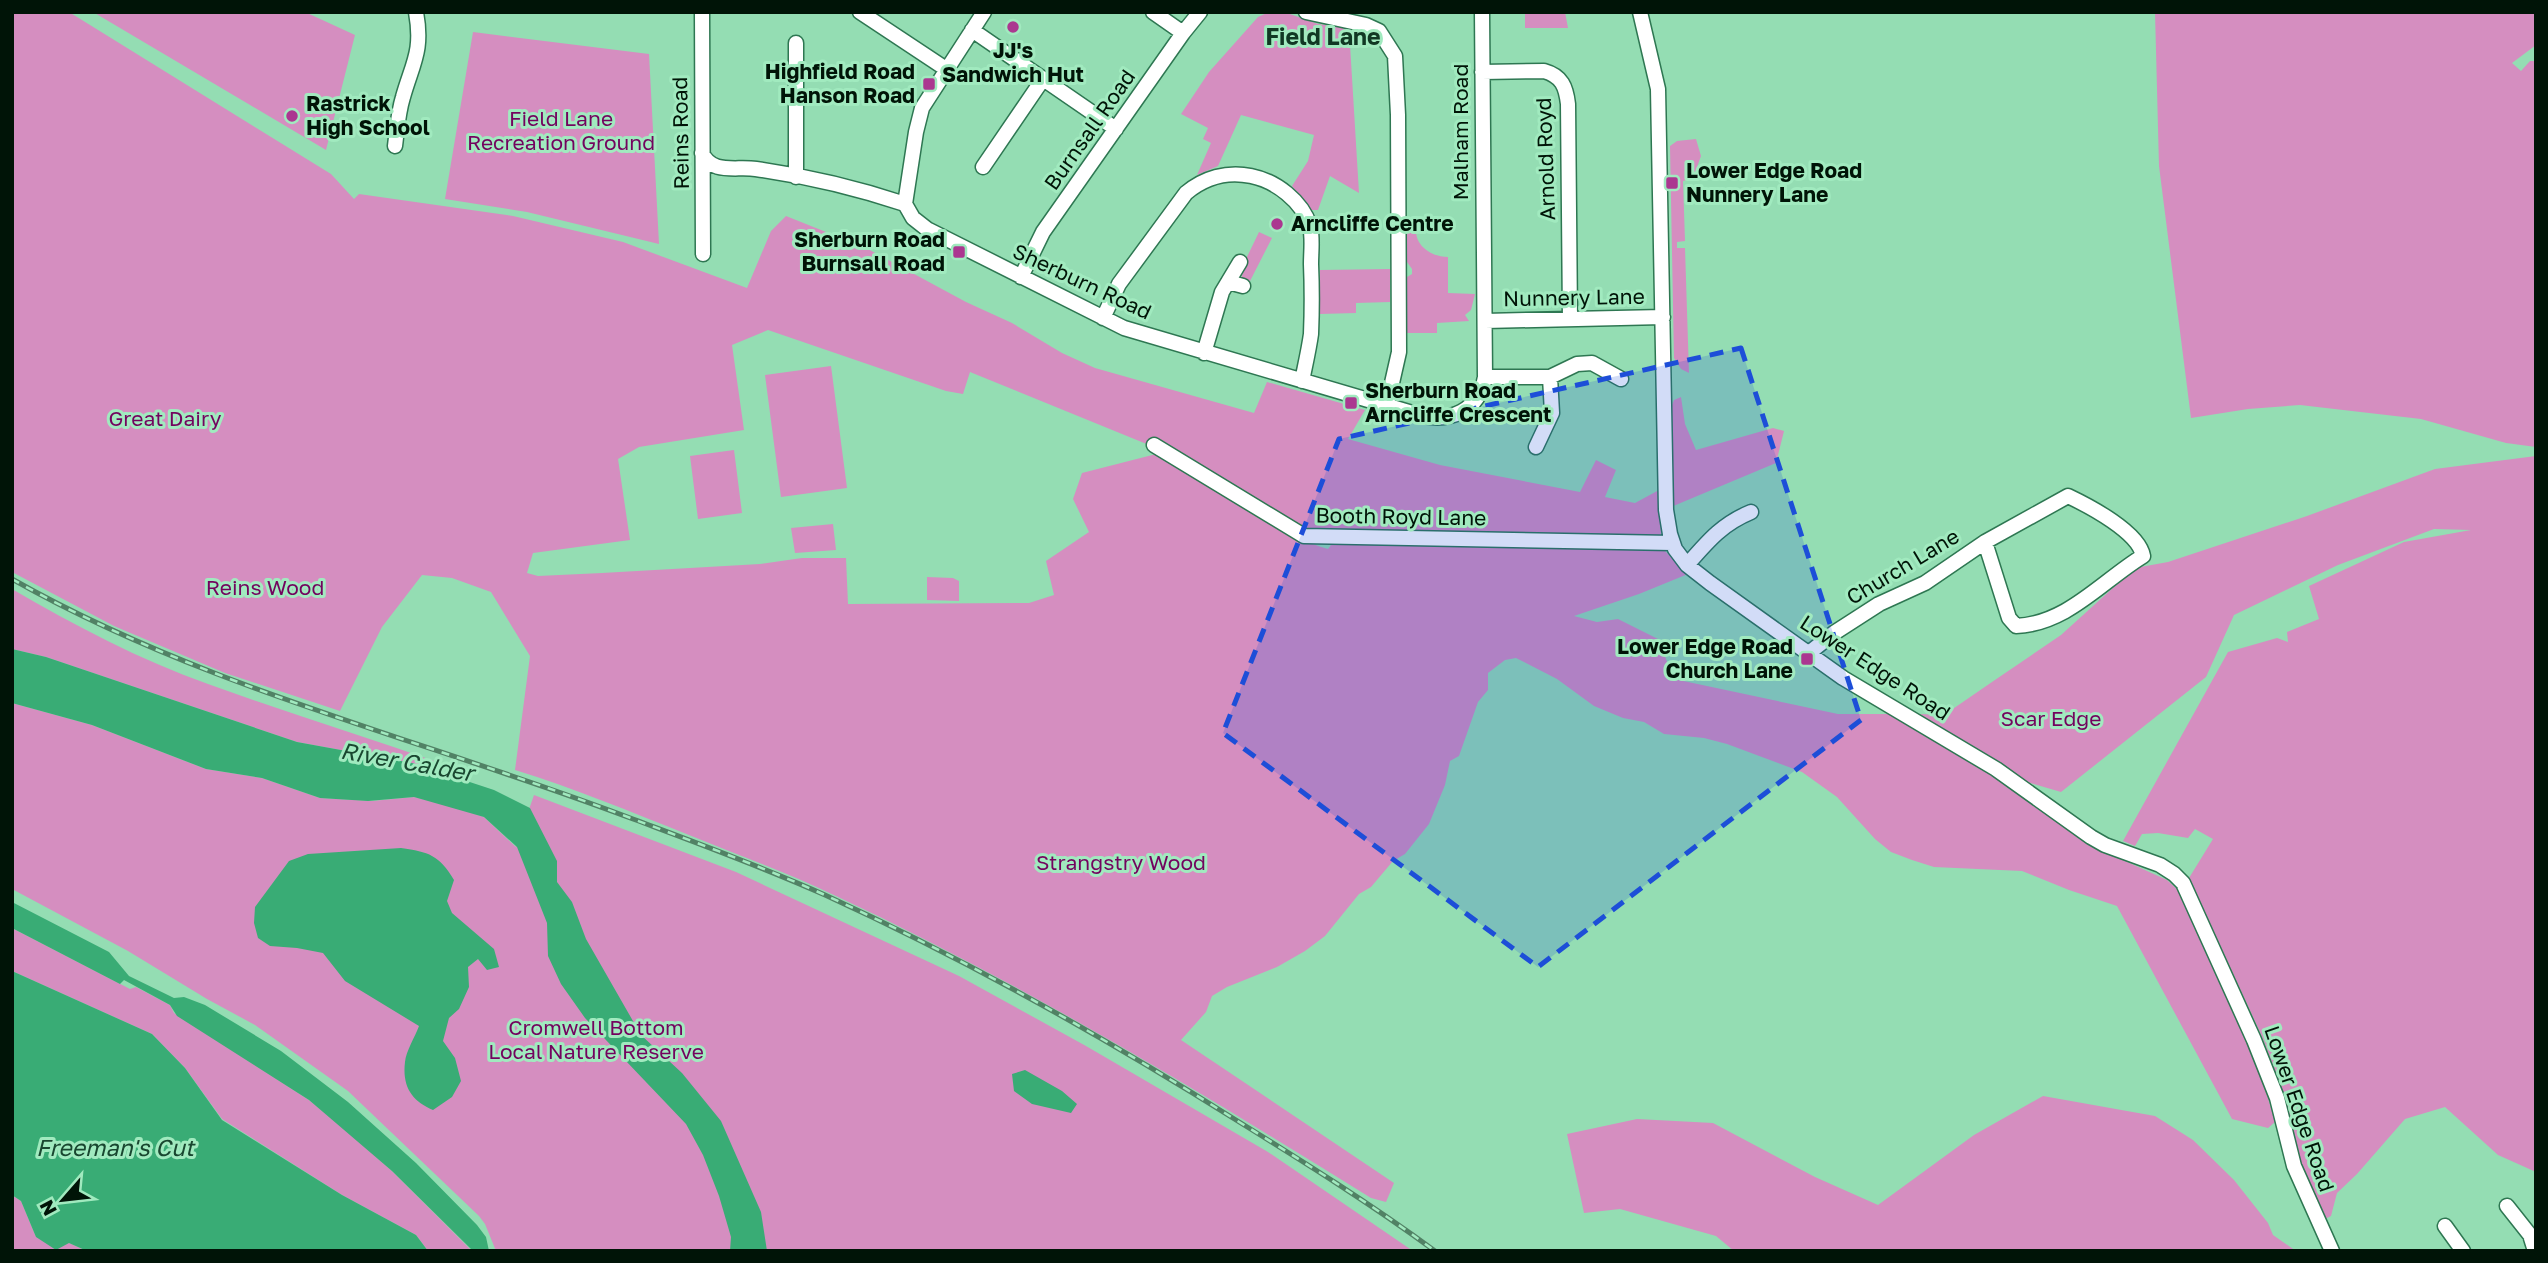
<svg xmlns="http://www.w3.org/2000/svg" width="2548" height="1263" font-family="'Golos Text',sans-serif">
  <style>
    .green { fill: #d58ec0; fill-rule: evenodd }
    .water { fill: #39ac75 }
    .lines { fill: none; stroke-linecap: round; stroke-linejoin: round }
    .minor-casing { stroke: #2e7752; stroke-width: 17 }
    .minor { stroke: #fff; stroke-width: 14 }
    .rail-casing { stroke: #518265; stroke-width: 5 }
    .rail { stroke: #a1eabf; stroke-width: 2.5; stroke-dasharray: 8; stroke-linecap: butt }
    .marked { fill: #1d4ed8; fill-opacity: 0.2; stroke: #1d4ed8; stroke-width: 5; stroke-dasharray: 14 9; stroke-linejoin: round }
    .poi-dot { fill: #ab3790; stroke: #a1eabf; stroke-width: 2.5 }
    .labels { text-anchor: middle; stroke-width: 6; stroke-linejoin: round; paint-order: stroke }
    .poi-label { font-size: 21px; font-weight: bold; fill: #001407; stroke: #a1eabf; text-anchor: start }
    .park-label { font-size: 21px; fill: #73035e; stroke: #a1eabf }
    .street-label { font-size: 21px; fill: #001407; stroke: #a1eabf }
    .neighbourhood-label { font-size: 23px; font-weight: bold; fill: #113824; stroke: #a1eabf }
    .water-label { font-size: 23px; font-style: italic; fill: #194730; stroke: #a1eabf }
  </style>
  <rect width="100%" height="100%" fill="#94ddb3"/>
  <!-- green -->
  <path class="green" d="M 12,12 L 69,12 L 331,174 L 354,199 L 359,194 L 513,216 L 623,242 L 747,288 L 771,231 L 786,216 L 866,248 L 966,302 L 1012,323 L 1062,353 L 1095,368 L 1254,413 L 1267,382 L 1365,410 L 1348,439 L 1440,465 L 1580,492 L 1596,460 L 1616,470 L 1605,497 L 1635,503 L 1659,490 L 1661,534 L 1659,539 L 1511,537 L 1513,540 L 1522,540 L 1525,543 L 1663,549 L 1688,574 L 1639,594 L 1574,616 L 1597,622 L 1618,619 L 1658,639 L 1674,679 L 1838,714 L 1897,714 L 1980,767 L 2092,846 L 2167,880 L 2178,890 C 2213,966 2253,1041 2275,1122 L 2268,1128 L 2232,1119 L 2117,906 L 2069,890 L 2022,871 L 1934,867 L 1912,860 L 1891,852 L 1875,839 L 1837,797 L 1802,772 L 1727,744 L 1704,738 L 1664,734 L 1644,722 L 1623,718 L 1594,706 L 1557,679 L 1516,658 L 1505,660 L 1488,673 L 1488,690 L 1478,702 L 1459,756 L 1450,761 L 1445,785 L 1429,824 L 1405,854 L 1393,861 L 1371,887 L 1359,894 L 1325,936 L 1305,951 L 1277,967 L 1227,987 L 1212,996 L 1206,1012 L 1181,1040 L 1394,1183 L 1386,1202 L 1371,1198 C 1197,1090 1022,983 836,896 C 788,873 738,855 689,835 C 631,812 574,788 515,770 L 530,656 L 491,592 L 452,578 L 422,575 L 382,627 L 340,711 L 225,673 L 114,626 L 12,572 ZM 768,330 L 946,391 L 963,394 L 970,372 L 1149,445 L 1169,448 L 1249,498 L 1303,528 L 1325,530 L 1337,537 L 1328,549 C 1267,531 1215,489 1164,452 L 1082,473 L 1073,499 L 1089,532 L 1046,561 L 1054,595 L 1029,603 L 848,604 L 846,558 L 802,558 L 760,564 L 602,573 L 538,576 L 527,573 L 533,553 L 630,540 L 618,459 L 639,447 L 744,430 L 732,345 Z
    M 93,12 L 305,12 L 355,35 L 326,150 Z
    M 1269,12 L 1290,14 L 1318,24 L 1349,28 L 1359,193 L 1330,176 L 1318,210 L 1311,210 L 1292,186 L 1308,161 L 1314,135 L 1241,115 L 1218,166 L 1197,175 L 1211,143 L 1203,139 L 1208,128 L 1181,114 L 1209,72 L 1258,17 Z
    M 1525,12 L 1565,12 L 1568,28 L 1525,28 Z
    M 2155,12 L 2536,12 L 2536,45 L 2512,63 L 2521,71 L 2530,61 L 2534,61 L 2536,68 L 2536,447 L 2506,443 L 2421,419 L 2300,405 L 2248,409 L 2191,418 L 2159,166 Z
    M 473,32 L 649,54 L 659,244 L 527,212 L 445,199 Z
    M 1696,139 L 1701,156 L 1693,178 L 1683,181 L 1685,241 L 1677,242 L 1677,248 L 1685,248 L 1689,373 L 1681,369 L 1674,358 L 1670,146 L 1677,141 Z
    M 1406,231 L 1416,231 C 1416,247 1433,257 1448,257 L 1448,293 L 1475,294 L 1471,310 L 1465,315 L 1469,321 L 1437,323 L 1437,333 L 1407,333 L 1407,277 L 1412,274 L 1412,269 L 1407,262 Z
    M 1259,232 L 1272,238 L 1249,283 L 1247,284 L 1241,280 L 1246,259 Z
    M 1390,269 L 1390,302 L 1356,303 L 1356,313 L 1320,314 L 1320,270 Z
    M 831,366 L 847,488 L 781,497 L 765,375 Z
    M 1681,397 L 1685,424 L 1696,450 L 1773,428 L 1784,431 L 1776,463 L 1671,507 L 1673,465 L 1669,413 L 1674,400 Z
    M 734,450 L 742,513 L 698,519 L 690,456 Z
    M 2536,456 L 2536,1172 L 2498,1155 L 2445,1107 L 2405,1119 L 2357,1174 L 2337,1193 L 2331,1216 L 2323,1220 L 2298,1162 L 2284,1095 L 2264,1041 L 2189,878 L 2213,839 L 2195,829 L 2188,838 L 2158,833 L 2142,834 L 2135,846 L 2123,841 L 2228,652 L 2277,638 L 2288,642 L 2287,632 L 2319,619 L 2309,586 L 2404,542 L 2471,530 L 2434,529 L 2338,565 L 2234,615 L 2206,677 L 2061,792 L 2027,782 L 1920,714 L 1944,715 L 1992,682 L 2061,635 L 2135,568 L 2168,562 L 2307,516 L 2435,469 Z
    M 833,524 L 836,550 L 795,553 L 791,528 Z
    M 927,577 L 953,578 L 959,581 L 959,601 L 927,600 Z
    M 12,589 C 74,625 140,660 208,684 C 285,712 363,736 440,763 L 438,771 L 412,763 L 297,742 L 46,657 L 12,649 Z
    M 12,703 L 92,725 L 206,769 L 262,778 L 320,798 L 372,801 L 414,797 L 448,805 L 484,817 L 516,847 L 534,795 L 736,872 L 959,976 L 1086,1046 L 1268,1152 L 1413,1251 L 496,1251 L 485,1224 L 479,1216 L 348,1091 L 255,1025 L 207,999 L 128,951 L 12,889 Z
    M 12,928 L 130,989 L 136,987 L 170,1005 L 174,1013 L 309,1100 L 348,1132 L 392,1171 L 472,1251 L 428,1251 L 416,1235 L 342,1195 L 222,1119 L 185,1068 L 152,1034 L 12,971 Z
    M 2043,1096 L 2155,1116 L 2193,1140 L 2234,1180 L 2268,1223 L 2273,1235 L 2296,1251 L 1734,1251 L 1716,1236 L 1620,1209 L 1584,1213 L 1567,1134 L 1637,1119 L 1713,1123 L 1815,1177 L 1878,1205 L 1974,1135 Z
    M 12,1195 L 21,1201 L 36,1237 L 69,1243 L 87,1251 L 12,1251 Z"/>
  <!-- water -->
  <path class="water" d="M 12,649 L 46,657 L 297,742 L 412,763 L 494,790 L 530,808 L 557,861 L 557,882 L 572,902 L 586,939 L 641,1035 L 682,1073 L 721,1121 L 761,1212 L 767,1251 L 730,1251 L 731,1237 L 719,1196 L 703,1155 L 686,1124 L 585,1018 L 561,984 L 548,956 L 547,923 L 517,847 L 484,817 L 414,797 L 368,801 L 320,798 L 262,778 L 206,769 L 92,725 L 12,703 Z
    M 401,848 C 429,852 439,855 454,880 L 447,901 L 452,913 L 494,949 L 499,967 L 487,970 L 478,959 L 468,967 L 469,987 L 459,1009 L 449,1018 L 443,1041 L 455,1058 L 461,1081 L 452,1097 L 433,1110 C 412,1101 402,1087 405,1062 C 406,1051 415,1037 419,1026 L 345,981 L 323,953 L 297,948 L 270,946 L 258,938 L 254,923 L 255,907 L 289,861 L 308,854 Z
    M 12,902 L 109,952 L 129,976 L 174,998 L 184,997 L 205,1005 L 281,1051 L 348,1102 L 416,1163 L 477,1225 L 486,1237 L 489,1251 L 473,1251 L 392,1171 L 309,1100 L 177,1016 L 170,1005 L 124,980 L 120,984 L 12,928 Z
    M 12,971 L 152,1034 L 185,1068 L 222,1120 L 342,1195 L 416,1235 L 428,1251 L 87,1251 L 69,1243 L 56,1250 L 36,1237 L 21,1201 L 12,1195 Z
    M 1025,1070 L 1062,1091 L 1077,1104 L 1071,1113 L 1032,1104 L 1014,1091 L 1012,1074 Z"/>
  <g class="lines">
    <!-- minor casing -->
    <g class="minor-casing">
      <path id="minor" d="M 702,12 L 703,254
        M 860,12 L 946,69
        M 1153,12 L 1183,33
        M 1306,12 L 1366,25 L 1379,31 L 1395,56 L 1398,115 L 1399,352 L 1387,405
        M 1640,12 L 1658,89 L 1666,510 L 1670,534 L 1675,549 L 1687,565 L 1710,583 L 1843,678 L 1996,769 L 2091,837 L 2105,845 L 2160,865 L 2174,874 L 2183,883 L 2254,1040 L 2277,1098 L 2294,1166 L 2332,1251
        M 972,30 L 1116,129
        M 796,43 L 796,177
        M 1482,72 L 1544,71 C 1562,76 1566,87 1568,104 L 1570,319
        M 395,146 C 397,130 398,113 403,97 C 413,62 423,51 416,12
        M 702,153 C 712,175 736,166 756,169 C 806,176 857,188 905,204 L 913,218 L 927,229 L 1124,328 L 1419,415 C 1450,423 1479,411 1485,377 L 1482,12
        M 983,167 L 1043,79
        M 905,204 L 916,132 L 922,108 L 984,12
        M 1021,277 L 1043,232 L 1183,33 L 1200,12
        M 1228,282 L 1243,286
        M 1103,318 L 1119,284 L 1186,193 C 1204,178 1227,171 1251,176 C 1276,181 1302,201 1310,226 C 1313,238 1311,251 1311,264 C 1312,287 1312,310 1311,334 C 1309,349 1305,366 1302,381
        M 1485,321 L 1663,317
        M 1204,353 L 1222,292 L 1240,262
        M 1485,377 L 1550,377 L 1577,364 L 1592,363 L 1621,379
        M 1154,445 L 1304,536 L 1672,543
        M 1536,447 L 1552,413 L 1550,377
        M 1687,565 C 1708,541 1722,524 1751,512
        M 1809,653 L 1834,633 L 1879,604 L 1925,583 L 1985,542 L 2068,496 C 2089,506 2139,532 2143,556 C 2102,581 2067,624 2016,626 L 2009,618 L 1985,542
        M 2507,1206 L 2530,1235 L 2535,1251
        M 2445,1226 L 2463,1251"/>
    </g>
    <!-- minor -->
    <use href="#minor" class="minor"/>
    <!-- rail casing -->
    <g class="rail-casing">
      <path id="rail" d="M 12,579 C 206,689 426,740 633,819 C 697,843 763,867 825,895 C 967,960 1104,1037 1236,1120 C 1304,1162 1371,1204 1435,1251"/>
    </g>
    <!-- rail -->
    <use href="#rail" class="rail"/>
  </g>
  <!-- marked area -->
  <path class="marked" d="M 1741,348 L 1861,720 L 1538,967 L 1223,733 L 1339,439 Z"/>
  <!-- markers -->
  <g class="poi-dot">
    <circle cx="1013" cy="27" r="7"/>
    <rect x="922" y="77" width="14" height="14" rx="3.5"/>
    <circle cx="292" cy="116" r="7"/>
    <rect x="1665" y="176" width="14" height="14" rx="3.5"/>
    <circle cx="1277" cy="224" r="7"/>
    <rect x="952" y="245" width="14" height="14" rx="3.5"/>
    <rect x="1344" y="396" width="14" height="14" rx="3.5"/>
    <rect x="1800" y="652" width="14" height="14" rx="3.5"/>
  </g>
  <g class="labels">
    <!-- poi labels -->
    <g class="poi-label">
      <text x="1013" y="58" text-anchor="middle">JJ's<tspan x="1013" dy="24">Sandwich Hut</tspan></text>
      <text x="915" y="79" text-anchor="end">Highfield Road<tspan x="915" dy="24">Hanson Road</tspan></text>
      <text x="306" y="111">Rastrick<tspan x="306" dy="24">High School</tspan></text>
      <text x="1686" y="178">Lower Edge Road<tspan x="1686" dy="24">Nunnery Lane</tspan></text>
      <text x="1291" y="231">Arncliffe Centre</text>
      <text x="945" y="247" text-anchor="end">Sherburn Road<tspan x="945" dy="24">Burnsall Road</tspan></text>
      <text x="1365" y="398">Sherburn Road<tspan x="1365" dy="24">Arncliffe Crescent</tspan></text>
      <text x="1793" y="654" text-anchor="end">Lower Edge Road<tspan x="1793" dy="24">Church Lane</tspan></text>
    </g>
    <!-- park labels -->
    <g class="park-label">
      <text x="561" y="126">Field Lane<tspan x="561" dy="24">Recreation Ground</tspan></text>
      <text x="165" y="426">Great Dairy</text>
      <text x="265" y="595">Reins Wood</text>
      <text x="2051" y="726">Scar Edge</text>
      <text x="1121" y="870">Strangstry Wood</text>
      <text x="596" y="1035">Cromwell Bottom<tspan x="596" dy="24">Local Nature Reserve</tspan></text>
    </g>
    <!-- street labels -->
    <g class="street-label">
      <text transform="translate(1090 130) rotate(-55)" y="7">Burnsall Road</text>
      <text transform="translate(1461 132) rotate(-90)" y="7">Malham Road</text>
      <text transform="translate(681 133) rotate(-91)" y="7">Reins Road</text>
      <text transform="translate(1546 159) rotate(-92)" y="7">Arnold Royd</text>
      <text transform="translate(1082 282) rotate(25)" y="7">Sherburn Road</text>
      <text transform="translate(1574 298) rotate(-1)" y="7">Nunnery Lane</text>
      <text transform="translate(1401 517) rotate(1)" y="7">Booth Royd Lane</text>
      <text transform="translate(1903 567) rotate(-31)" y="7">Church Lane</text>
      <text transform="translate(1875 668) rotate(33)" y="7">Lower Edge Road</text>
      <text transform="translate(2299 1109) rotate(71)" y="7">Lower Edge Road</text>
    </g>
    <!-- neighbourhood labels -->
    <g class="neighbourhood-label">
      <text x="1323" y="45">Field Lane</text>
    </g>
    <!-- water labels -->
    <g class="water-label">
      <text transform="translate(407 762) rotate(10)" y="8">River Calder</text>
      <text x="115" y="1156">Freeman's Cut</text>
    </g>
  </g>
  <!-- border -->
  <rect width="2548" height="1263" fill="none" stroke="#001407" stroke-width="28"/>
  <!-- north arrow -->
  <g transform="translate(63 1200) rotate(242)" stroke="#a1eabf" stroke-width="5" paint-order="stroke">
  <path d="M0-5L12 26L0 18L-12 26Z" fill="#001407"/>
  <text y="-10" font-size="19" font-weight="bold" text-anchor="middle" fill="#001407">N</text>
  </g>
</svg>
